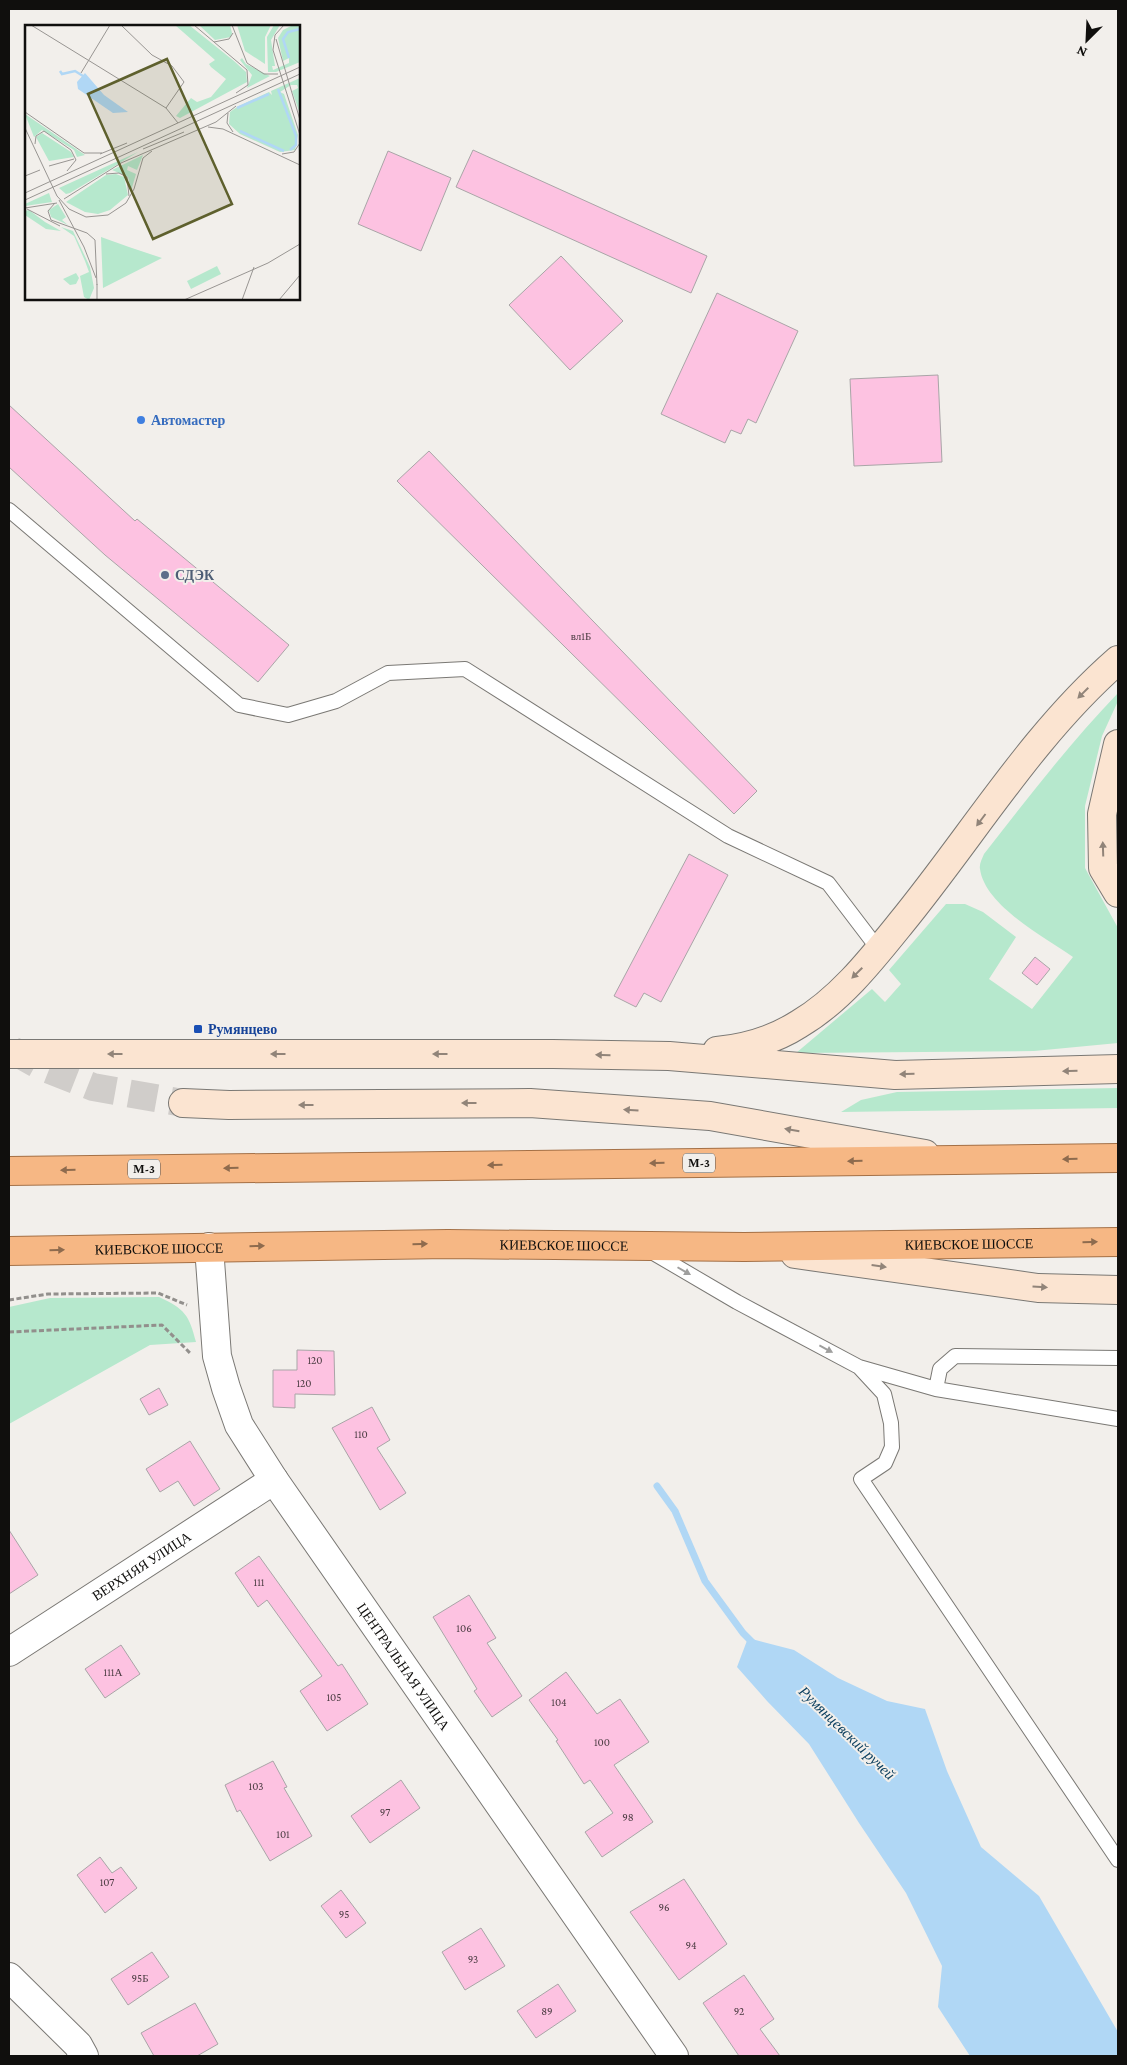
<svg xmlns="http://www.w3.org/2000/svg" width="1127" height="2065" font-family="'Crimson Pro',serif">
  <style>
    .green { fill: #b6e8cd }
    .water { fill: #b0d7f5 }
    .lines { fill: none; stroke-linecap: round; stroke-linejoin: round }
    .stream { stroke: #b0d7f5; stroke-width: 7 }
    .building { fill: #fdc2e1; stroke: #a9a5a7 }
    .secondary-tunnel { stroke: #d0cdca; stroke-width: 28; stroke-dasharray: 28 14; stroke-linecap: butt }
    .service-casing { stroke: #7a7874; stroke-width: 16 }
    .minor-casing { stroke: #7a7874; stroke-width: 30 }
    .secondary-casing { stroke: #7a7874; stroke-width: 30 }
    .trunk-casing { stroke: #a47046; stroke-width: 30 }
    .path { stroke: #928f8c; stroke-width: 3; stroke-dasharray: 5 2.5; stroke-linecap: butt }
    .service { stroke: #fff; stroke-width: 14 }
    .minor { stroke: #fff; stroke-width: 28 }
    .secondary { stroke: #fbe4d1; stroke-width: 28 }
    .trunk { stroke: #f6b784; stroke-width: 28 }
    .oneway { fill: #918479 }
    .oneway2 { fill: #8e6b4e }
    .oneway3 { fill: #9f9f9e }
    .shop-dot { fill: #3f7fe0; stroke: #f2efeb; stroke-width: 2 }
    .service-dot { fill: #5c6f8a; stroke: #f2efeb; stroke-width: 2 }
    .transit-dot { fill: #1a4fb4; stroke: #f2efeb; stroke-width: 2 }
    .labels { text-anchor: middle; stroke-width: 4; stroke-linejoin: round; paint-order: stroke }
    .number-label { font-size: 11px; fill: #4b3c42 }
    .shield { fill: #f2efeb; stroke: #545250; stroke-width: 1 }
    .shield-label { font-size: 12px; font-weight: bold; fill: #100f0d }
    .shop-label { font-size: 14px; font-weight: bold; fill: #366cbe; stroke: #f2efeb; text-anchor: start }
    .service-label { font-size: 14px; font-weight: bold; fill: #4e5e75; stroke: #f2efeb; text-anchor: start }
    .transit-label { font-size: 14px; font-weight: bold; fill: #164399; stroke: #f2efeb; text-anchor: start }
    .street-label { font-size: 14px; fill: #100f0d; stroke: #f2efeb }
    .water-label { font-size: 15px; font-style: italic; fill: #0c4060; stroke: #f2efeb }
    .inset-river { fill: none; stroke: #b0d7f5; stroke-width: 2.5 }
    .inset-road { fill: none; stroke: #989592; stroke-width: 1 }
    .view { fill: #5e602d; fill-opacity: 0.15; stroke: #5e602d; stroke-width: 2.5 }
    .inset-edge { fill: none; stroke: #100f0d; stroke-width: 2.5 }
  </style>
  <rect width="100%" height="100%" fill="#f2efeb"/>
  <!-- green -->
  <path class="green" d="M 1118,693 L 1118,701 L 1102,736 L 1085,806 L 1085,868 L 1118,928 L 1118,1043 L 1034,1051 L 796,1053 L 872,989 L 885,1002 L 901,984 L 889,970 L 946,904 L 965,904 L 983,912 L 1016,937 L 989,979 L 1032,1009 L 1073,957 C 1045,937 985,906 980,869 C 979,864 982,859 984,854 C 1027,799 1069,744 1118,693 Z
    M 1118,1088 L 1118,1108 L 841,1112 L 861,1100 L 897,1092 Z
    M 159,1297 C 185,1309 189,1315 196,1342 L 150,1345 L 9,1424 L 9,1307 L 50,1298 Z"/>
  <!-- water -->
  <path class="water" d="M 748,1638 L 794,1650 L 838,1678 L 887,1701 L 925,1709 L 947,1771 L 981,1847 L 1039,1896 L 1118,2032 L 1118,2056 L 970,2056 L 938,2007 L 942,1966 L 906,1893 L 859,1823 L 809,1744 L 767,1701 L 737,1667 Z"/>
  <g class="lines">
    <!-- stream -->
    <path class="stream" d="M 657,1486 L 675,1511 L 705,1581 L 743,1633 L 754,1644"/>
  </g>
  <!-- building -->
  <path class="building" d="M 473,150 L 707,256 L 691,293 L 456,187 Z
    M 388,151 L 451,178 L 421,251 L 358,224 Z
    M 561,256 L 623,321 L 570,370 L 509,305 Z
    M 717,293 L 798,331 L 756,423 L 748,419 L 741,434 L 731,430 L 725,443 L 661,414 Z
    M 938,375 L 942,462 L 854,466 L 850,379 Z
    M 9,405 L 135,521 L 137,519 L 289,645 L 258,682 L 105,555 L 9,467 Z
    M 429,451 L 757,791 L 734,814 L 397,481 Z
    M 689,854 L 728,875 L 661,1002 L 644,993 L 636,1007 L 614,996 Z
    M 1035,957 L 1050,969 L 1037,985 L 1022,973 Z
    M 297,1350 L 334,1351 L 335,1395 L 295,1394 L 295,1408 L 273,1407 L 273,1370 L 297,1370 Z
    M 159,1388 L 168,1405 L 149,1415 L 140,1399 Z
    M 372,1407 L 390,1440 L 377,1448 L 406,1493 L 380,1510 L 332,1428 Z
    M 190,1441 L 220,1489 L 194,1506 L 178,1481 L 160,1492 L 146,1469 Z
    M 9,1530 L 38,1575 L 9,1594 Z
    M 259,1556 L 338,1666 L 342,1664 L 368,1704 L 327,1731 L 300,1691 L 322,1676 L 267,1600 L 258,1607 L 235,1573 Z
    M 469,1595 L 496,1638 L 487,1643 L 522,1696 L 492,1717 L 474,1691 L 477,1689 L 433,1617 Z
    M 121,1645 L 140,1674 L 105,1698 L 85,1669 Z
    M 566,1672 L 597,1714 L 620,1699 L 649,1742 L 614,1765 L 653,1822 L 602,1857 L 585,1832 L 613,1813 L 590,1780 L 584,1784 L 556,1741 L 558,1740 L 529,1700 Z
    M 273,1761 L 287,1787 L 284,1788 L 312,1836 L 270,1861 L 240,1810 L 237,1812 L 225,1785 Z
    M 401,1780 L 420,1808 L 370,1843 L 351,1816 Z
    M 100,1857 L 112,1873 L 121,1867 L 137,1888 L 105,1913 L 77,1875 Z
    M 684,1879 L 727,1944 L 679,1980 L 630,1912 Z
    M 341,1890 L 366,1923 L 346,1938 L 321,1906 Z
    M 481,1928 L 505,1966 L 465,1990 L 442,1952 Z
    M 152,1952 L 169,1977 L 128,2005 L 111,1979 Z
    M 744,1975 L 774,2019 L 760,2029 L 780,2056 L 739,2056 L 703,2003 Z
    M 558,1984 L 576,2011 L 536,2038 L 517,2011 Z
    M 195,2003 L 218,2044 L 197,2056 L 154,2056 L 141,2033 Z"/>
  <g class="lines">
    <!-- secondary-tunnel -->
    <path class="secondary-tunnel" d="M 12,1050 L 42,1067 L 93,1087 L 183,1103"/>
    <!-- service casing -->
    <g class="service-casing">
      <path id="service" d="M 9,510 L 239,705 L 288,715 L 336,701 L 388,673 L 465,669 L 728,836 L 828,883 L 879,950
        M 650,1251 L 737,1302 L 859,1367 L 936,1389 L 1118,1419
        M 859,1367 L 884,1394 L 891,1423 L 892,1447 L 885,1463 L 861,1479 L 1118,1860
        M 936,1389 L 940,1369 L 955,1356 L 1118,1358"/>
    </g>
    <!-- minor casing -->
    <g class="minor-casing">
      <g id="minor">
        <path id="s1" d="M 209,1247 L 217,1356 L 226,1388 L 239,1425 L 274,1480 L 674,2056"/>
        <path id="s2" d="M 9,1652 L 274,1480"/>
        <path d="M 9,1977 L 78,2045 L 84,2056"/>
      </g>
    </g>
    <!-- secondary casing -->
    <g class="secondary-casing">
      <path id="secondary" d="M 1118,744 L 1102,814 L 1103,868 L 1118,893
        M 717,1051 C 746,1048 774,1040 799,1024 C 840,1000 872,959 901,923 C 973,835 1032,735 1118,660
        M 9,1054 L 553,1054 L 669,1056 L 895,1075 L 1118,1069
        M 183,1103 L 229,1105 L 530,1103 L 710,1116 L 925,1154
        M 795,1254 L 1038,1288 L 1118,1290"/>
    </g>
    <!-- trunk casing -->
    <g class="trunk-casing">
      <g id="trunk">
        <path d="M 9,1171 L 1118,1158"/>
        <path id="s3" d="M 9,1251 L 448,1244 L 744,1247 L 1118,1242"/>
      </g>
    </g>
    <!-- path -->
    <path class="path" d="M 9,1300 L 48,1294 L 158,1293 L 187,1305
      M 9,1332 L 162,1325 L 191,1354"/>
    <!-- service -->
    <use href="#service" class="service"/>
    <!-- minor -->
    <use href="#minor" class="minor"/>
    <!-- secondary -->
    <use href="#secondary" class="secondary"/>
    <!-- trunk -->
    <use href="#trunk" class="trunk"/>
  </g>
  <!-- one-way arrows -->
  <defs><path id="oneway-solid" d="M-6-.8H1V-3.2L6.5 0L1 3.2V.8H-6Z" transform="scale(1.25)"/></defs>
  <g class="oneway">
    <use href="#oneway-solid" transform="translate(1083 693) rotate(135)"/>
    <use href="#oneway-solid" transform="translate(981 820) rotate(127)"/>
    <use href="#oneway-solid" transform="translate(1103 849) rotate(-92)"/>
    <use href="#oneway-solid" transform="translate(857 973) rotate(135)"/>
    <use href="#oneway-solid" transform="translate(115 1054) rotate(-180)"/>
    <use href="#oneway-solid" transform="translate(278 1054) rotate(180)"/>
    <use href="#oneway-solid" transform="translate(440 1054) rotate(180)"/>
    <use href="#oneway-solid" transform="translate(603 1055) rotate(-179)"/>
    <use href="#oneway-solid" transform="translate(1070 1071) rotate(179)"/>
    <use href="#oneway-solid" transform="translate(907 1074) rotate(179)"/>
    <use href="#oneway-solid" transform="translate(469 1103) rotate(180)"/>
    <use href="#oneway-solid" transform="translate(306 1105) rotate(180)"/>
    <use href="#oneway-solid" transform="translate(631 1110) rotate(-176)"/>
    <use href="#oneway-solid" transform="translate(792 1130) rotate(-170)"/>
    <use href="#oneway-solid" transform="translate(879 1266) rotate(8)"/>
    <use href="#oneway-solid" transform="translate(1040 1287) rotate(4)"/>
  </g>
  <g class="oneway2">
    <use href="#oneway-solid" transform="translate(1070 1159) rotate(179)"/>
    <use href="#oneway-solid" transform="translate(855 1161) rotate(179)"/>
    <use href="#oneway-solid" transform="translate(657 1163) rotate(179)"/>
    <use href="#oneway-solid" transform="translate(495 1165) rotate(179)"/>
    <use href="#oneway-solid" transform="translate(231 1168) rotate(179)"/>
    <use href="#oneway-solid" transform="translate(68 1170) rotate(179)"/>
    <use href="#oneway-solid" transform="translate(1090 1242) rotate(-1)"/>
    <use href="#oneway-solid" transform="translate(420 1244) rotate(-1)"/>
    <use href="#oneway-solid" transform="translate(257 1246) rotate(-1)"/>
    <use href="#oneway-solid" transform="translate(57 1250) rotate(-1)"/>
  </g>
  <g class="oneway3">
    <use href="#oneway-solid" transform="translate(684 1271) rotate(30)"/>
    <use href="#oneway-solid" transform="translate(826 1349) rotate(28)"/>
  </g>
  <!-- markers -->
  <circle class="shop-dot" cx="141" cy="420" r="5"/>
  <circle class="service-dot" cx="165" cy="575" r="5"/>
  <rect class="transit-dot" x="193" y="1024" width="10" height="10" rx="2.5"/>
  <g class="labels">
    <!-- number labels -->
    <g class="number-label">
      <text x="581" y="640">вл1Б</text>
      <text x="315" y="1364">120</text>
      <text x="304" y="1387">120</text>
      <text x="361" y="1438">110</text>
      <text x="259" y="1586">111</text>
      <text x="464" y="1632">106</text>
      <text x="113" y="1676">111А</text>
      <text x="334" y="1701">105</text>
      <text x="559" y="1706">104</text>
      <text x="602" y="1746">100</text>
      <text x="256" y="1790">103</text>
      <text x="385" y="1816">97</text>
      <text x="628" y="1821">98</text>
      <text x="283" y="1838">101</text>
      <text x="107" y="1886">107</text>
      <text x="664" y="1911">96</text>
      <text x="344" y="1918">95</text>
      <text x="691" y="1949">94</text>
      <text x="473" y="1963">93</text>
      <text x="140" y="1982">95Б</text>
      <text x="547" y="2015">89</text>
      <text x="739" y="2015">92</text>
    </g>
    <!-- shield labels -->
    <g class="shield">
      <rect x="683" y="1153.5" width="32" height="19" rx="4"/>
      <rect x="128" y="1159.5" width="32" height="19" rx="4"/>
    </g>
    <g class="shield-label">
      <text x="699" y="1167">М-3</text>
      <text x="144" y="1173">М-3</text>
    </g>
    <!-- shop labels -->
    <g class="shop-label">
      <text x="151" y="425">Автомастер</text>
    </g>
    <!-- service labels -->
    <g class="service-label">
      <text x="175" y="580">СДЭК</text>
    </g>
    <!-- transit labels -->
    <g class="transit-label">
      <text x="208" y="1034">Румянцево</text>
    </g>
    <!-- street labels -->
    <g class="street-label">
      <text dy="5" stroke="none"><textPath href="#s3" startOffset="960">КИЕВСКОЕ ШОССЕ</textPath></text>
      <text dy="5" stroke="none"><textPath href="#s3" startOffset="555">КИЕВСКОЕ ШОССЕ</textPath></text>
      <text dy="5" stroke="none"><textPath href="#s3" startOffset="150">КИЕВСКОЕ ШОССЕ</textPath></text>
      <text dy="5" stroke="none"><textPath href="#s2" startOffset="158">ВЕРХНЯЯ УЛИЦА</textPath></text>
      <text dy="5" stroke="none"><textPath href="#s1" startOffset="474">ЦЕНТРАЛЬНАЯ УЛИЦА</textPath></text>
    </g>
    <!-- water labels -->
    <g class="water-label">
      <text transform="translate(847 1733) rotate(44)" y="5">Румянцевский ручей</text>
    </g>
  </g>
  <!-- overview -->
  <g transform="translate(25 25)">
    <rect width="275" height="275" fill="#f2efeb"/>
    <path d="M 150,0 L 164,0 L 209,36 L 221,47 L 222,57 L 155,93 L 151,91 L 166,73 L 172,77 L 186,72 L 201,54 L 186,42 L 184,39 L 190,35 ZM 174,0 L 205,0 L 207,8 L 206,12 L 190,15 ZM 212,0 L 246,0 L 240,12 L 240,39 L 220,26 ZM 249,0 L 255,0 L 246,15 L 250,41 L 247,41 L 248,45 L 264,38 L 264,33 L 258,36 L 253,13 L 258,5 L 266,1 L 275,1 L 275,37 L 251,47 L 243,47 L 242,12 ZM 217,33 L 221,39 L 245,51 L 222,63 L 227,50 L 215,35 ZM 275,53 L 275,89 L 267,66 L 273,63 L 272,60 L 266,60 L 255,67 L 259,69 L 273,110 L 270,125 L 255,127 L 215,109 L 204,99 L 205,87 L 212,82 L 244,67 L 247,70 L 246,66 ZM 0,89 L 60,130 L 52,132 L 49,125 L 17,105 L 9,112 ZM 17,108 L 46,127 L 49,132 L 24,136 L 11,112 ZM 113,127 L 45,168 L 41,169 L 34,163 ZM 118,130 L 112,145 L 103,141 L 102,145 L 111,149 L 106,166 L 103,152 L 87,145 ZM 91,149 L 99,152 L 103,170 L 85,185 L 73,189 L 60,187 L 41,177 L 81,150 ZM 24,168 L 27,177 L 0,181 L 0,179 ZM 33,179 L 41,192 L 37,195 L 43,200 L 26,192 L 24,185 ZM 4,185 L 20,197 L 36,206 L 21,204 L 0,190 L 0,186 ZM 36,202 L 48,206 L 65,242 L 69,263 L 64,275 L 59,272 L 55,251 L 64,247 L 60,236 L 49,211 ZM 76,212 L 104,222 L 137,233 L 78,263 ZM 192,241 L 196,249 L 166,264 L 162,256 ZM 51,248 L 54,253 L 51,259 L 45,260 L 38,254 Z" fill="#b6e8cd"/>
    <path d="M 60,48 L 79,70 L 103,87 L 88,88 L 53,64 L 52,57 Z" fill="#b0d7f5"/>
    <path class="inset-river" d="M 264,33 L 258,14 L 263,7 L 275,4M 35,46 L 37,49 L 50,46 L 58,51M 253,64 L 271,111 L 271,120 L 265,125M 212,83 L 244,69M 215,106 L 259,126"/>
    <path class="inset-road" d="M 6,0 L 141,83 L 153,98M 96,0 L 127,30 L 147,41 L 159,57 L 141,83M 169,0 L 222,45 L 223,60 L 211,68M 207,0 L 222,38 L 239,49 L 253,49M 259,0 L 250,10 L 248,25 L 275,110M 251,14 L 275,95M 189,17 L 204,14 L 208,8M 56,48 L 85,0M 0,87 L 59,128 L 77,128M 203,88 L 202,98 L 208,107M 183,102 L 198,104 L 275,140M 0,103 L 32,171 L 44,184 L 61,192 L 83,190 L 101,178 L 109,164 L 118,133 L 127,126M 10,119 L 11,111 L 19,106 L 46,125 L 51,135 L 42,146M 118,124 L 159,107M 75,129 L 102,118M 257,129 L 269,127 L 275,118M 24,141 L 49,134M 81,149 L 94,148 L 102,152 L 104,171M 0,151 L 15,145M 0,168 L 275,42M 39,174 L 96,138 L 191,97 L 211,81M 0,175 L 275,49M 34,175 L 59,222 L 71,253M 30,178 L 23,186 L 26,195 L 62,208 L 70,215 L 72,260M 0,183 L 32,178M 2,184 L 35,201M 72,259 L 72,275M 159,275 L 243,238 L 275,219M 217,275 L 229,242M 254,275 L 275,250"/>
    <path class="view" d="M 142,34 L 207,179 L 128,214 L 63,69 Z"/>
    <rect width="275" height="275" class="inset-edge"/>
  </g>
  <!-- border -->
  <rect width="1127" height="2065" fill="none" stroke="#100f0d" stroke-width="20"/>
  <!-- north arrow -->
  <g transform="translate(1087 40) rotate(204)" stroke="#f2efeb" stroke-width="4" paint-order="stroke">
  <path d="M0-4L9 19L0 12L-9 19Z" fill="#100f0d"/>
  <text y="-8" font-size="14" font-weight="bold" text-anchor="middle" fill="#100f0d">N</text>
  </g>
</svg>
